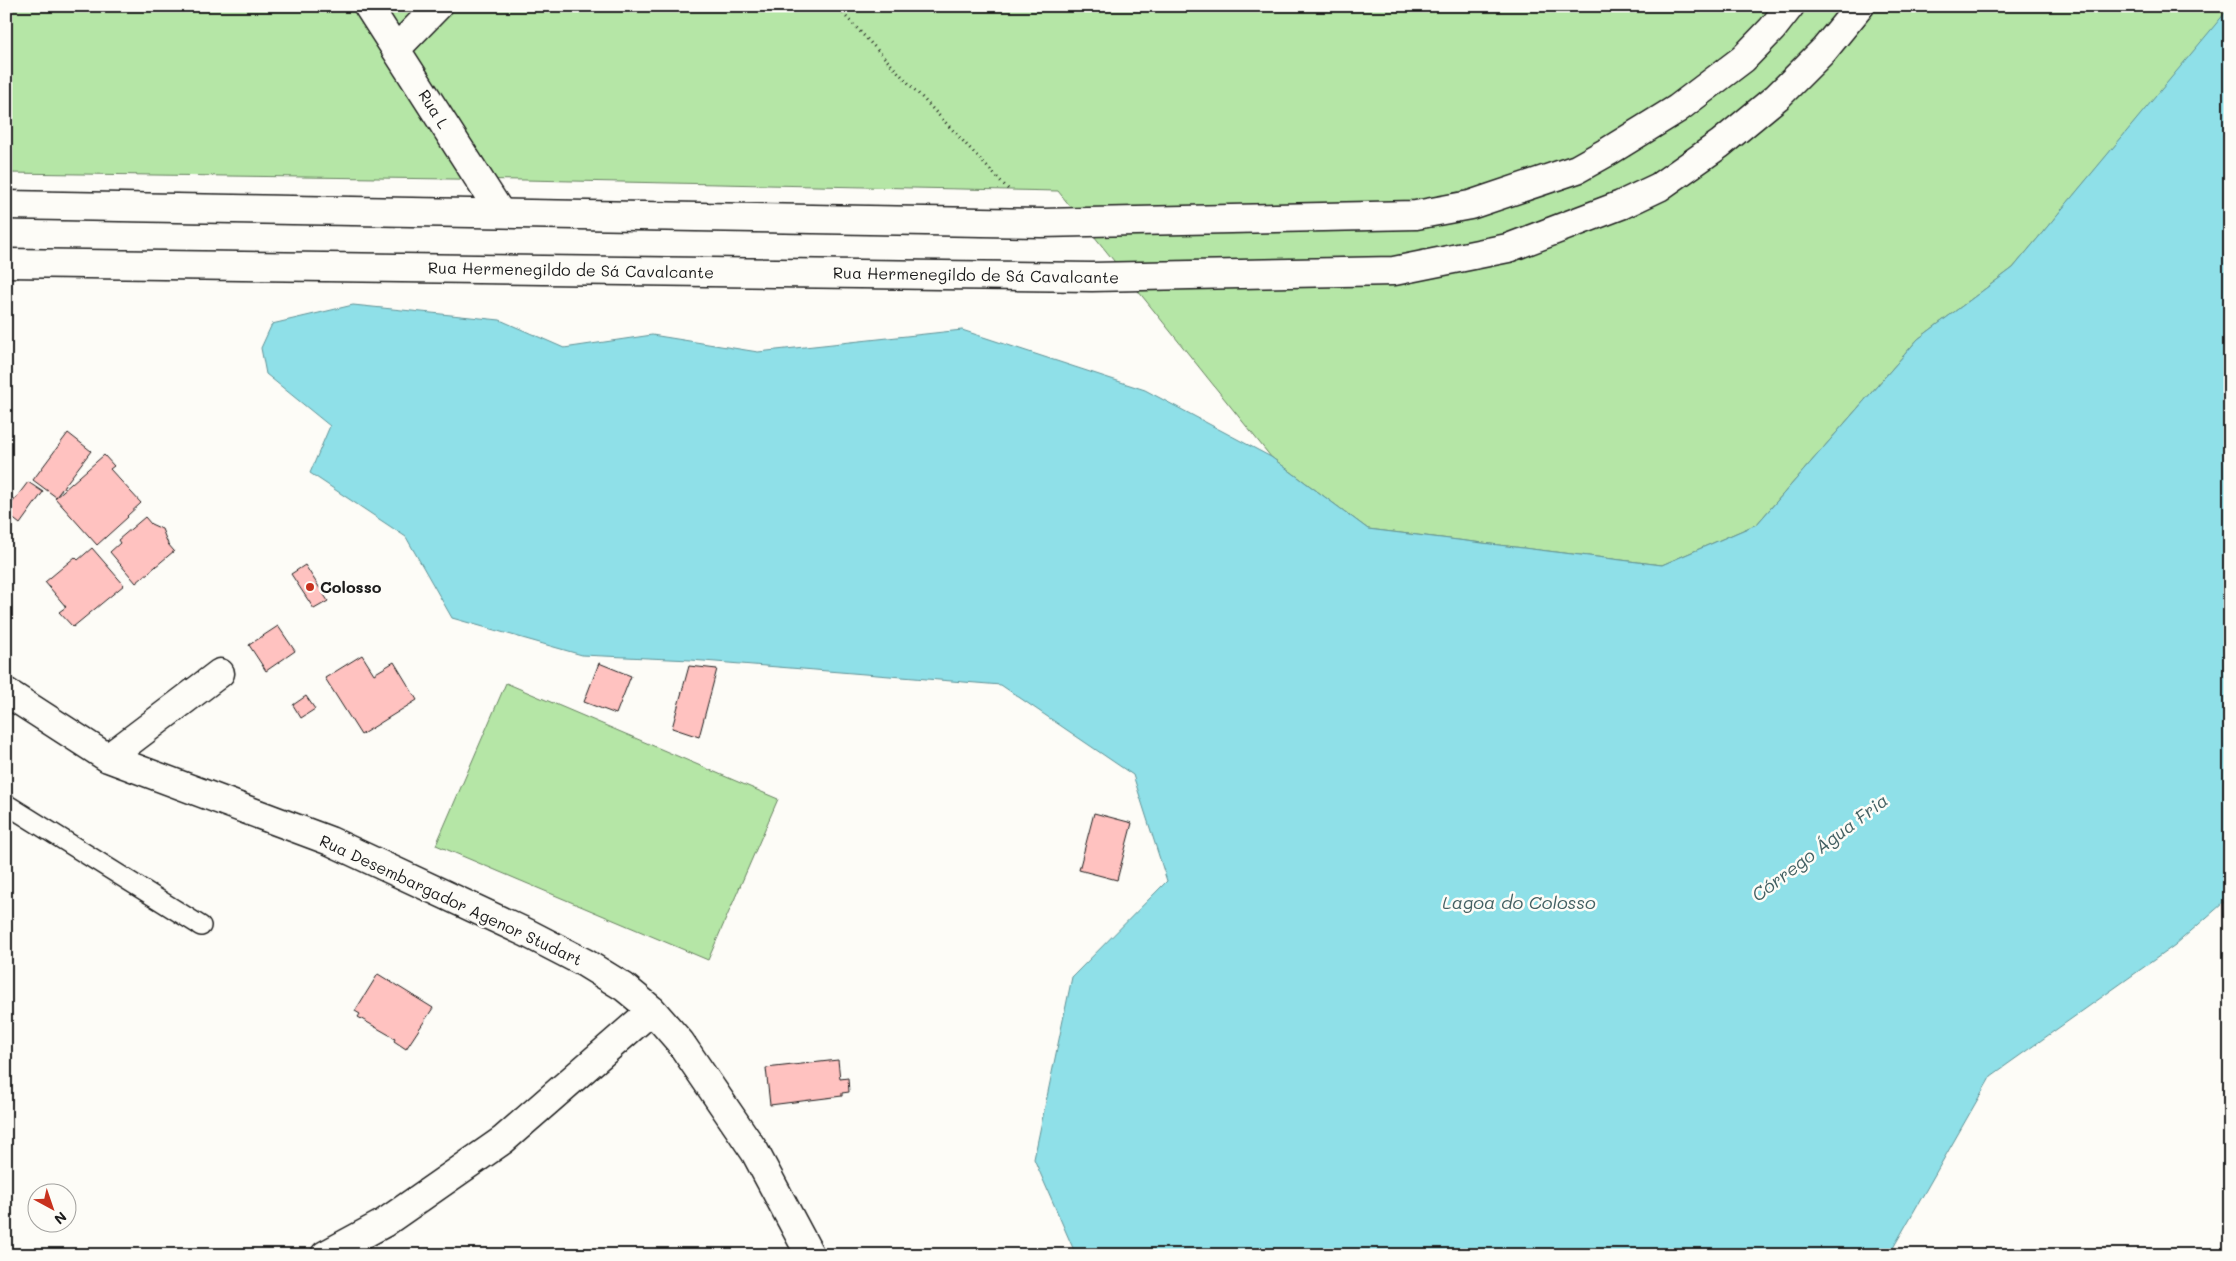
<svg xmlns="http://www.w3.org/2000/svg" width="2236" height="1261" font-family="Mali,sans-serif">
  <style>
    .green { fill: #b5e6a6; stroke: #688161 }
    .water { fill: #8fe0e8; stroke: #619296 }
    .building { fill: #ffc2c0; stroke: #1c1c1c }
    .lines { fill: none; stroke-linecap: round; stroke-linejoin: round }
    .lane-casing { stroke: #1c1c1c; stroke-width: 22 }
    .street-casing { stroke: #1c1c1c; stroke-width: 31 }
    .secondary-casing { stroke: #1c1c1c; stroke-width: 31 }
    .path { stroke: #1c1c1c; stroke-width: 3; stroke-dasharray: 1 4; stroke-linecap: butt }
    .lane { stroke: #fdfcf7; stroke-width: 19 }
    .street { stroke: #fdfcf7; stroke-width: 28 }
    .secondary { stroke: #fdfcf7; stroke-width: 28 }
    .poi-dot { fill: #c8321e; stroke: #fdfcf7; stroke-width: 2 }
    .labels { text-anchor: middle; stroke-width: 5; stroke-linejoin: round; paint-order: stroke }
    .street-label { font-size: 16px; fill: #1c1c1c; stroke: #fdfcf7 }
    .poi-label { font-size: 16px; font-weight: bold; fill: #1c1c1c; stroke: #fdfcf7; text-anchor: start }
    .water-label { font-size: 18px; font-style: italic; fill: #446163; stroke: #fdfcf7 }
  </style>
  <rect width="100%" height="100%" fill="#fdfcf7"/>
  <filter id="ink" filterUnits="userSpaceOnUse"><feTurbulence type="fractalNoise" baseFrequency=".02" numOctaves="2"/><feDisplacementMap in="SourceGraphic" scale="10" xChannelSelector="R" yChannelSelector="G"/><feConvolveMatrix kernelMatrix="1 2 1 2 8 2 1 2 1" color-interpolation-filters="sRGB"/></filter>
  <g filter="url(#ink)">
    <!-- green -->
    <path class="green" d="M 6,6 L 2230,6 L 2230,11 L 2225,14 L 2013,268 L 1918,339 L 1757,524 L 1662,565 L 1368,529 L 1271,457 L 1058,191 L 524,180 L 6,173 Z
      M 506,683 L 778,799 L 708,960 L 436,845 Z"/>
    <!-- water -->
    <path class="water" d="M 2230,11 L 2230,897 L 2175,945 L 1991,1076 L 1889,1255 L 1076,1255 L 1034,1159 L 1072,977 L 1167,881 L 1133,775 L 1001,685 L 691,660 L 582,655 L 452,618 L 406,537 L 310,473 L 330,426 L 266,374 L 261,348 L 272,324 L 353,305 L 500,320 L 564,348 L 652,335 L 758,352 L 962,330 L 1145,390 L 1271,457 L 1368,529 L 1662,565 L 1757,524 L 1918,339 L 2013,268 L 2225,13 Z"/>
    <!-- building -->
    <path class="building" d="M 68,433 L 91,451 L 56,497 L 33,480 Z
      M 104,455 L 114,466 L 110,469 L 141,503 L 127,516 L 128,517 L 97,545 L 55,498 Z
      M 28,482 L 43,492 L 20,524 L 6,513 L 6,511 Z
      M 145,517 L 151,524 L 162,529 L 168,544 L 174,551 L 136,583 L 110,552 L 120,543 L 118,540 Z
      M 92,548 L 124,585 L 73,627 L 59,612 L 66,607 L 45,582 L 75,557 L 78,560 Z
      M 305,565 L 328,601 L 314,609 L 291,574 Z
      M 278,626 L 295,651 L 266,671 L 249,645 Z
      M 362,655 L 374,674 L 394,662 L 417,700 L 361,735 L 325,678 Z
      M 599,663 L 631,676 L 616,714 L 584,702 Z
      M 689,666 L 717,669 L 699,737 L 672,728 Z
      M 306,696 L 315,709 L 301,718 L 293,705 Z
      M 1094,813 L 1132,823 L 1117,880 L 1079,870 Z
      M 378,974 L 433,1008 L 406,1049 L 394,1041 L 395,1039 L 391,1036 L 358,1017 L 360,1014 L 355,1011 Z
      M 838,1060 L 840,1079 L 848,1078 L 849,1092 L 842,1093 L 842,1096 L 770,1105 L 766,1068 Z"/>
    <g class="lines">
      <!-- lane casing -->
      <g class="lane-casing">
        <path id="lane" d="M 6,804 L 201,926"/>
      </g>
      <!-- street casing -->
      <g class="street-casing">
        <path id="street" d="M 368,6 L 500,212
          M 396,49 L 438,6
          M 6,692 L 108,758 L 330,841 L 527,933 L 585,963 L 624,987 L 652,1010 L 680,1042 L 755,1152 L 810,1255
          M 108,758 L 220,673
          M 325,1255 L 384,1223 L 503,1140 L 652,1010"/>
      </g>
      <!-- secondary casing -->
      <g class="secondary-casing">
        <path id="secondary" d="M 6,205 L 1041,223 L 1416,215 L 1470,205 L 1577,169 L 1609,151 L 1677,109 L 1743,59 L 1772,29 L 1790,6
          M 6,263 L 1092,277 L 1394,271 L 1508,248 L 1621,205 L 1659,187 L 1720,144 L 1777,97 L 1824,50 L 1860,6"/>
      </g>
      <!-- path -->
      <path class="path" d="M 836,6 L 1009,190"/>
      <!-- lane -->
      <use href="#lane" class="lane"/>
      <!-- street -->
      <use href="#street" class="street"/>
      <!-- secondary -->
      <use href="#secondary" class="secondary"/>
    </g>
  </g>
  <!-- markers -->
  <circle class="poi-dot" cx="310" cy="587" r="5"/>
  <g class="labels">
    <!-- street labels -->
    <g class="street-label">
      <text transform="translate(434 109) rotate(58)" y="6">Rua L</text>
      <text transform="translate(571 270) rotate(1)" y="6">Rua Hermenegildo de Sá Cavalcante</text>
      <text transform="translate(976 275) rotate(1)" y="6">Rua Hermenegildo de Sá Cavalcante</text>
      <text transform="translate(451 900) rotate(25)" y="6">Rua Desembargador Agenor Studart</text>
    </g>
    <!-- poi labels -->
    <g class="poi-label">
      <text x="320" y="593">Colosso</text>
    </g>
    <!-- water labels -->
    <g class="water-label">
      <text transform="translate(1820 848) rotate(-37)" y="6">Córrego Água Fria</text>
      <text x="1519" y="909">Lagoa do Colosso</text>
    </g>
  </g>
  <!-- margin -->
  <rect width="2236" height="1261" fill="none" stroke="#fdfcf7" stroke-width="25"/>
  <rect x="12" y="12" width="2211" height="1236" fill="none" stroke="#1c1c1c" stroke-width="2" filter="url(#ink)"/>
  <!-- north arrow -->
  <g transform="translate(52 1208) rotate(140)"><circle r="24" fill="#fdfcf7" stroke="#a3a29f"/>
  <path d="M0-4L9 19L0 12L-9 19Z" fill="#c8321e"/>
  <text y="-8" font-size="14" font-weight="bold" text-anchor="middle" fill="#1c1c1c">N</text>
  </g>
</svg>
